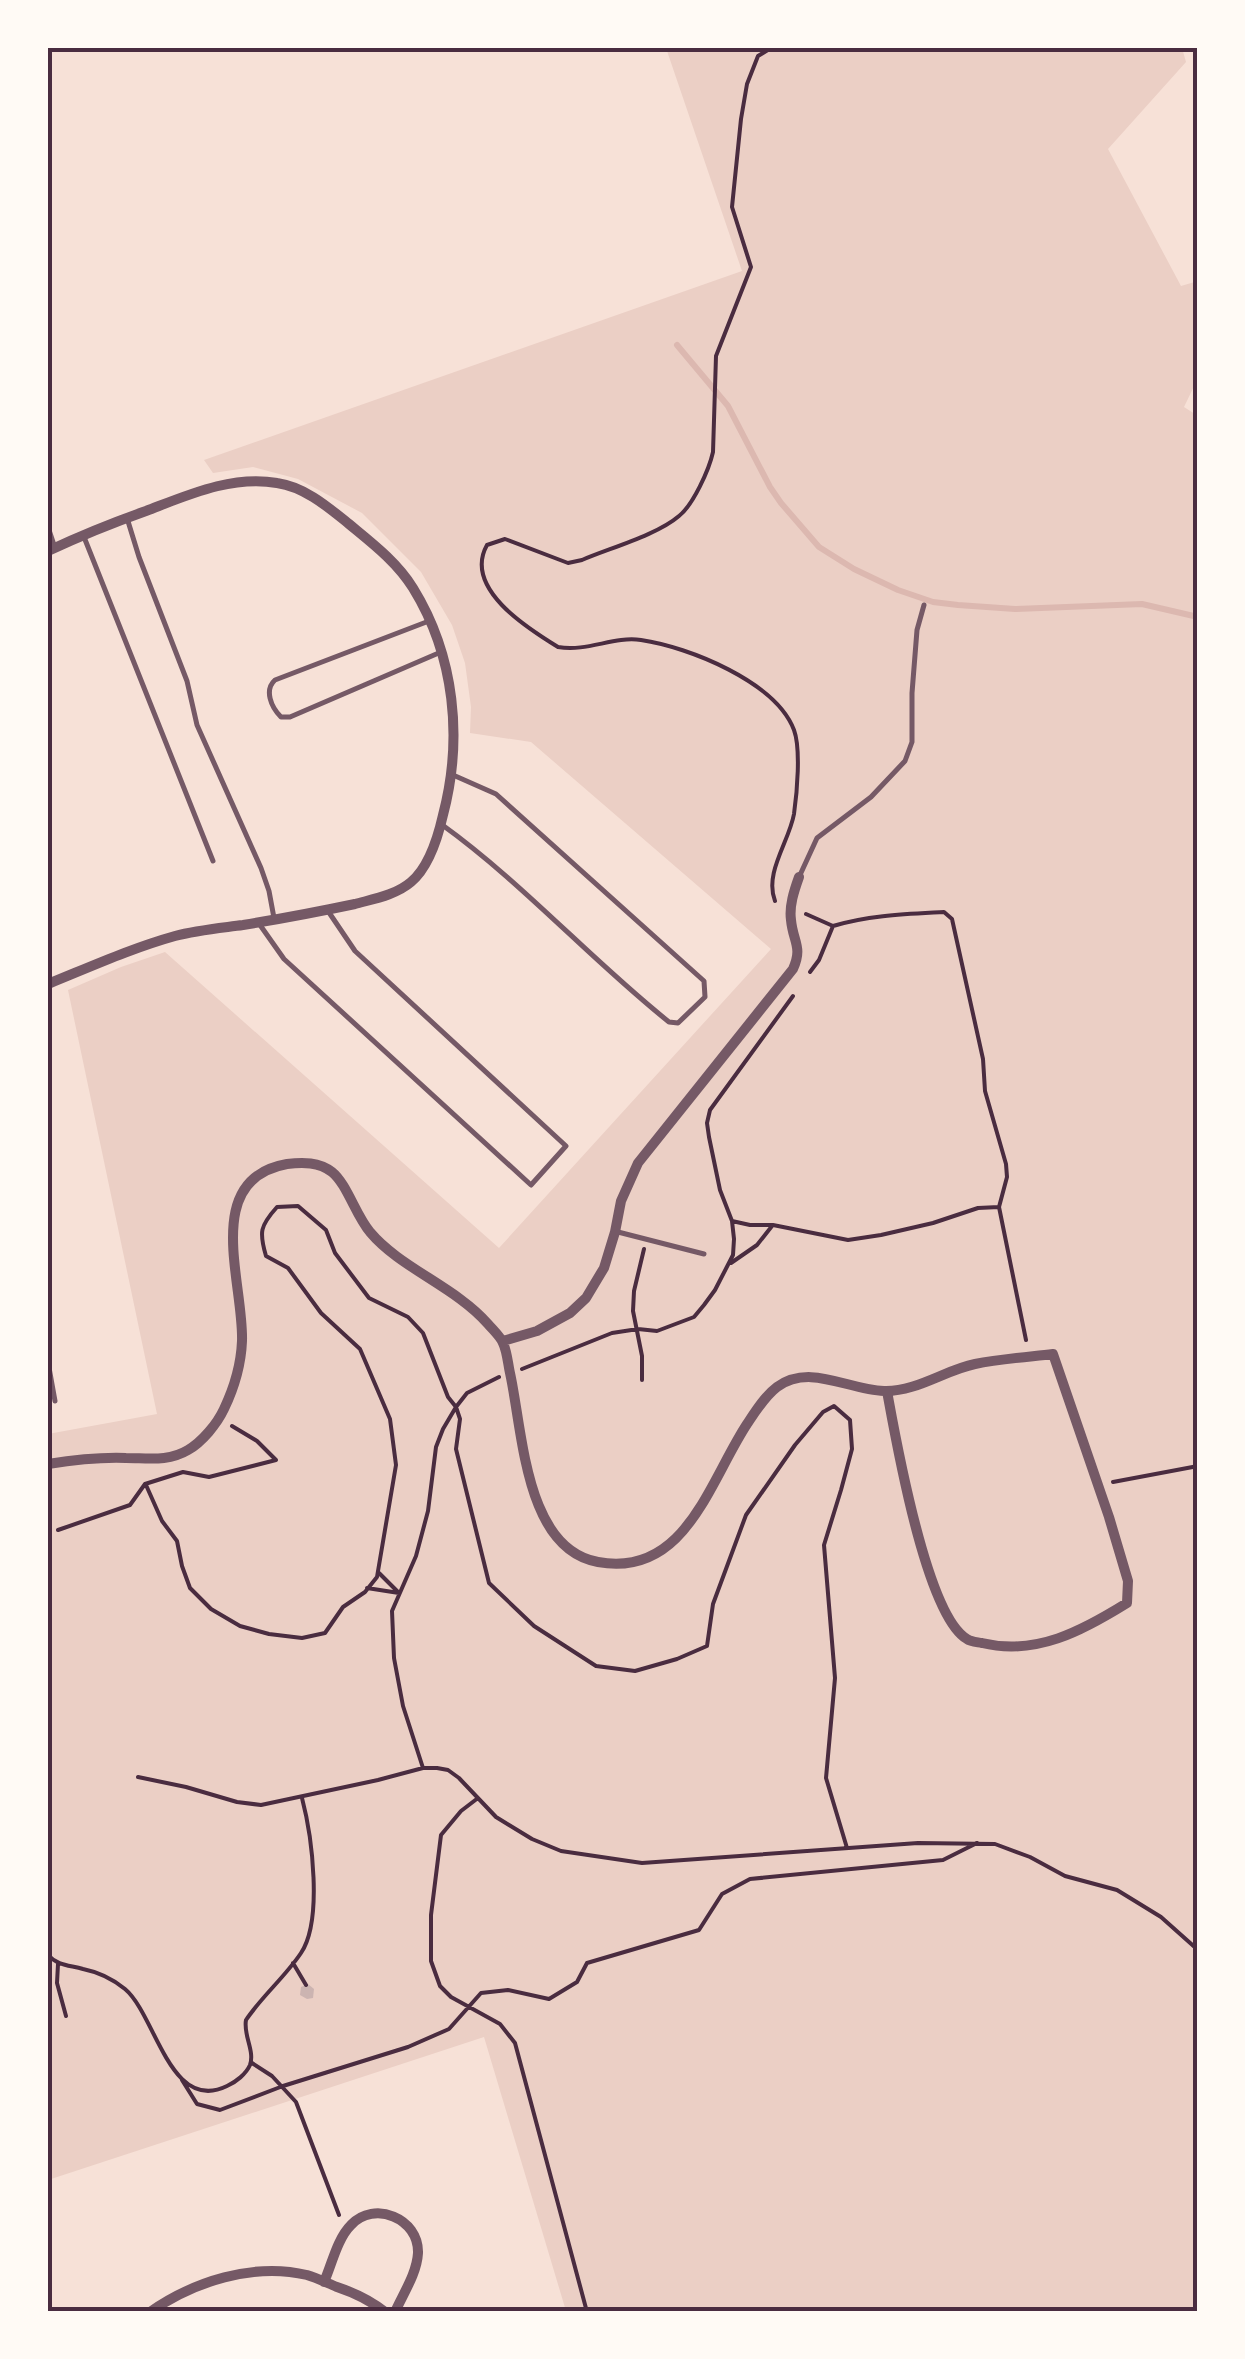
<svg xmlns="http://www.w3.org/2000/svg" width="1245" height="2359" font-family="'PT Sans Narrow',sans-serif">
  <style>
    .green { fill: #ebcfc5 }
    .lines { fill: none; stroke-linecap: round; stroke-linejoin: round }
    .stream { stroke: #dcb8b0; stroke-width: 6 }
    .building { fill: #ccb4b1 }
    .path { stroke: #4a2c40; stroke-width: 4 }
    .service { stroke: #755966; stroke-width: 5 }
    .minor { stroke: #755966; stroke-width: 10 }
    .neatline { fill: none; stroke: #4a2c40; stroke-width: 4 }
  </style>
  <rect width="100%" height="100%" fill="#f7e1d7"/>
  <!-- green -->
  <path class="green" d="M 666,48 L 1182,48 L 1186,62 L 1108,149 L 1181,286 L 1198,281 L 1197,380 L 1184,407 L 1198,416 L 1197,2311 L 566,2311 L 484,2037 L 48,2180 L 48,1434 L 157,1414 L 68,990 L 121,967 L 165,952 L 499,1248 L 771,949 L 531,742 L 470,733 L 471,707 L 465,663 L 452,625 L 421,572 L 362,513 L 298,479 L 253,467 L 213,473 L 204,460 L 742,271 Z"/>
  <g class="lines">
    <!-- stream -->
    <path class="stream" d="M 677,345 L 728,406 L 770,487 L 781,503 L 819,547 L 854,569 L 898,590 L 933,602 L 958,605 L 1015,609 L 1142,604 L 1198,617"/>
  </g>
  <!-- building -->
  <path class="building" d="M 308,1984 L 314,1989 L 313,1998 L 307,1999 L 300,1995 L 301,1987 Z"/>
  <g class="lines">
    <!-- path -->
    <path class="path" d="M 771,48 L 758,56 L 747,84 L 741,119 L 732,207 L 751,267 L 716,356 L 713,452 C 709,470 693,505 679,516 C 657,535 610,548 582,560 L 568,563 L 505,539 L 487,545 C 463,588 527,628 558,647 C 588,652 613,636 641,640 C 689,647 776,682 794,730 C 801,749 797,793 794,814 C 789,842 764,873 775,901
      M 806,914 L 833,926
      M 810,972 L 819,960 L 833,926 C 869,915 907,914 944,912 L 952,919 L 983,1059 L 985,1091 L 1006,1164 L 1007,1177 L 999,1207 L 1026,1340
      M 732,1221 L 750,1225 L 773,1225 L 848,1240 L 881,1235 L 933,1223 L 978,1208 L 999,1207
      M 731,1263 L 757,1245 L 772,1226
      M 522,1369 L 612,1333 L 638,1329 L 657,1331 L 694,1317 L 704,1305 L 715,1290 L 733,1255 L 734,1239 L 732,1221 L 720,1190 L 709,1137 L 707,1123 L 710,1110 L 793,996
      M 642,1380 L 642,1356 L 633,1311 L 634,1291 L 644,1249
      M 1113,1482 L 1198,1466
      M 146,1485 L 162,1521 L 177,1541 L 182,1566 L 190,1588 L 211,1609 L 240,1626 L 269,1634 L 302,1638 L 325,1633 L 343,1607 L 365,1592 L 377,1577 L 396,1465 L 390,1419 L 360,1349 L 321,1313 L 288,1268 L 266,1256 C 259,1232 260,1226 277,1207 L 298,1206 L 326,1230 L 335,1253 L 369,1298 L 408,1317 L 423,1333 L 448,1397 L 456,1407 L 460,1419 L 456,1449 L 489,1583 L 534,1626 L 596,1666 L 635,1671 L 677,1659 L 707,1646 L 713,1604 L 746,1515 L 795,1445 L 823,1412 L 834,1406 L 850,1420 L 852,1449 L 841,1490 L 824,1545 L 835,1678 L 826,1778 L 847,1848
      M 58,1530 L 130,1505 L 145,1484 L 183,1472 L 209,1477 L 276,1460 L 257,1441 L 232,1426
      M 367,1588 L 399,1593 L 379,1573
      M 423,1768 L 403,1706 L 394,1658 L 392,1611 L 416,1556 L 428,1511 L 436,1447 L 443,1429 L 456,1407 L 467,1393 L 499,1377
      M 138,1777 L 186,1787 L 237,1802 L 261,1805 L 378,1780 L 423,1768 L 437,1768 L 448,1770 L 459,1778 L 496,1817 L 532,1839 L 561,1851 L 642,1863 L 918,1843 L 995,1844 L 1030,1857 L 1065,1876 L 1117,1890 L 1161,1917 L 1198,1950
      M 478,1798 L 461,1811 L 441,1835 L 431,1915 L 431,1961 L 440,1986 L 451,1997 L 500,2024 L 515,2043 L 587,2312
      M 48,1955 C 58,1966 69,1965 83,1969 C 98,1972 114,1980 125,1989 C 156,2015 170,2114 227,2086 C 236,2082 246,2074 250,2065 C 255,2051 243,2035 246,2020 C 262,1996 285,1977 301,1953 C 323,1920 312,1836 302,1798
      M 293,1963 L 306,1985
      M 58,1964 L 57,1983 L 66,2016
      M 252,2063 L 272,2076 L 296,2102 L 339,2215
      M 182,2080 L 197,2104 L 220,2110 L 283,2086 L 408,2047 L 449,2029 L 481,1993 L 508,1990 L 549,1999 L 577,1982 L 587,1963 L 699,1930 L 722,1894 L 750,1879 L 943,1860 L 977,1843"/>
    <!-- service -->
    <path class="service" d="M 127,518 L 139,557 L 187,681 L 197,725 L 261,868 L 269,891 L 274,918
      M 48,527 L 54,545
      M 84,537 L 213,861
      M 429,621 L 275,680 C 264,690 271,707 281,717 L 290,717 L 441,652
      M 441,824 C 523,883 590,959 669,1022 L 678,1023 L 705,997 L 704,981 L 496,794 L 453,775
      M 800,875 L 817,838 L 871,797 L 905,761 L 912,742 L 912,693 L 917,630 L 924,605
      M 260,925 L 284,959 L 531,1185 L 566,1146 L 355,951 L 328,911
      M 618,1232 L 704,1254
      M 48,1362 L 55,1401"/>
    <!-- minor -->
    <path class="minor" d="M 48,551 C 80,536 112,523 146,511 C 188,495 232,475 277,483 C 305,487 328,507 349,524 C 372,543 397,562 413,588 C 455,656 463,739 443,815 C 438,837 429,867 411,882 C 396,895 373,899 355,904 C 317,912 280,919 243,925 C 221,928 197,930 175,936 C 132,948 90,967 48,984
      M 503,1341 L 537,1331 L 570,1313 L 586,1298 L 604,1268 L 615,1232 L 621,1201 L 638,1163 L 793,969 C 803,947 793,942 791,920 C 789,906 794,891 799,877
      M 48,1464 C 73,1460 100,1457 126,1458 C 148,1458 168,1462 188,1450 C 202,1442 217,1424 224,1409 C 235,1386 241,1366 242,1341 C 244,1283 201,1179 287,1164 C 303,1162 319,1162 332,1172 C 347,1184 356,1216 370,1232 C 400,1268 456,1287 488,1324 C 493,1330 500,1336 503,1343 C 507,1351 508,1364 510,1373 C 523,1432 525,1549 598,1562 C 685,1578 709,1482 747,1424 C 755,1412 765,1396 777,1387 C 810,1363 848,1390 884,1391 C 916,1392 945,1370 975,1364 C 1000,1359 1027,1357 1053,1354 L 1109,1517 L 1128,1581 L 1127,1603 C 1082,1631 1036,1656 982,1643 C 977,1642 971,1642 967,1639 C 926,1615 896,1440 887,1391
      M 324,2282 C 332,2264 337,2239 351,2225 C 374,2200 419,2218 418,2253 C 417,2273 403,2294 395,2312
      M 150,2312 C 193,2282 253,2262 307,2275 C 317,2278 327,2283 337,2287 C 355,2293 370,2300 385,2312"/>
  </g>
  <!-- border -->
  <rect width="1245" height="2359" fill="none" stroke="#fffaf5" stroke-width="100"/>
  <rect x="50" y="50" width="1145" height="2259" class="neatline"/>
</svg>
